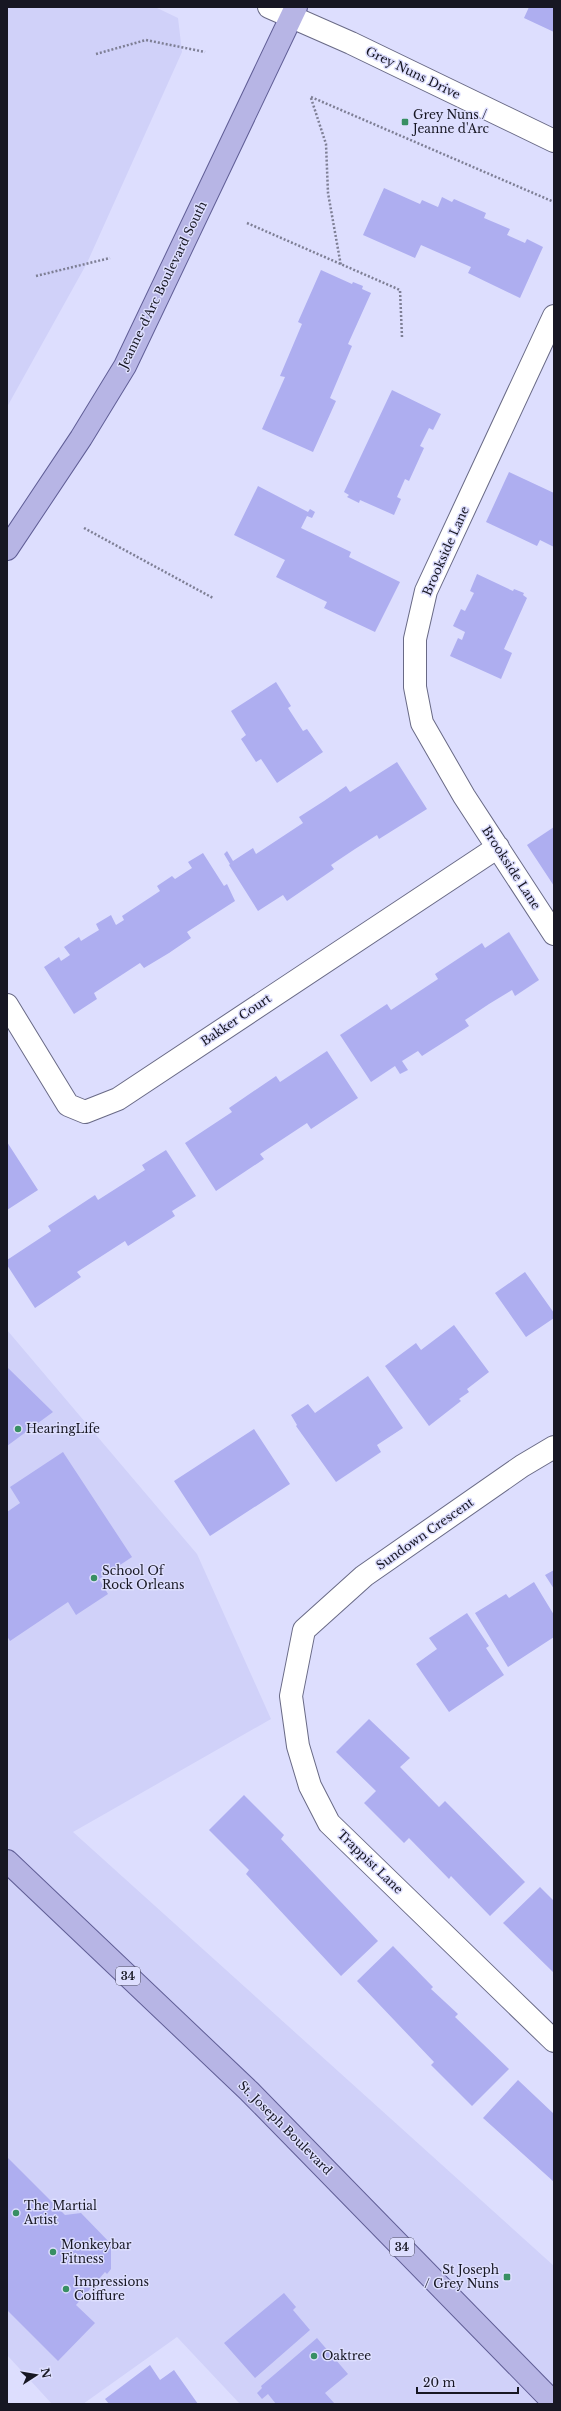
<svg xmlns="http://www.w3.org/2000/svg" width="561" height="2411" font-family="'Libre Baskerville',serif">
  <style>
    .built { fill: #d0d1f9 }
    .building { fill: #aeaef0 }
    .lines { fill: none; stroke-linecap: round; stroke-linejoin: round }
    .minor-casing { stroke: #696a86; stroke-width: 24 }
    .major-casing { stroke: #605e96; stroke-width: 24 }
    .path { stroke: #7e7f95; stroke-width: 2.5; stroke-dasharray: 2 2; stroke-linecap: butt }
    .minor { stroke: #fff; stroke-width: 22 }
    .major { stroke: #b7b5e5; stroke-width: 22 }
    .poi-dot { fill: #388f63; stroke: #dddefe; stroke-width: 1.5 }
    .labels { text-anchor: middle; stroke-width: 3; stroke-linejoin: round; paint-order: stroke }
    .shield { fill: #dddefe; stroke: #525365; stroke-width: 1 }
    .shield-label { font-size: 11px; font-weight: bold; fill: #171723 }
    .street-label { font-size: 12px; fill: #171723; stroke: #dddefe }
    .poi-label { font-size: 12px; fill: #171723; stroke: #dddefe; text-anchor: start }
  </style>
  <rect width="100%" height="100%" fill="#dddefe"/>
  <!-- built -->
  <path class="built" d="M 7,7 L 155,7 L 178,18 L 182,52 L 87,263 L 7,407 Z
    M 7,1330 L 197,1554 L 271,1719 L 73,1832 L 554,2266 L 554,2404 L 240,2404 L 177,2337 L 83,2404 L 52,2404 L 7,2355 Z"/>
  <!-- building -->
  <path class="building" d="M 529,7 L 554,7 L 554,32 L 524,18 Z
    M 384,188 L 420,204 L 422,200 L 438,207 L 442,197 L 452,202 L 454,199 L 486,213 L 484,218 L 510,229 L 507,235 L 525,243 L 527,239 L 543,247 L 520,298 L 468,273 L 471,267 L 421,245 L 415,258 L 363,235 Z
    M 321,270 L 352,284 L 353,282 L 363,286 L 362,289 L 371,293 L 348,344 L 352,346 L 330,398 L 336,401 L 313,452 L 262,429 L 285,377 L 280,376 L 302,324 L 298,322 Z
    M 392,390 L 441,414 L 433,430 L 429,428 L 420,446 L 424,448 L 409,481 L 405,479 L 397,497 L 401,499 L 394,515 L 360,500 L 359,503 L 347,497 L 349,495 L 344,492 Z
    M 509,472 L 554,493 L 554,547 L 540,540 L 537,546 L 486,522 Z
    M 258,486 L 308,512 L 310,509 L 315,512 L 312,518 L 307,516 L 301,528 L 351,552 L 349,557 L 400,582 L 375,632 L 324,608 L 327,602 L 276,577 L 285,560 L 234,535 Z
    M 477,574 L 513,591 L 514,589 L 524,593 L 523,595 L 527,598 L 504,649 L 512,653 L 501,679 L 450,656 L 458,638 L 462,640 L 465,632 L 453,626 L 461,609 L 465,611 L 474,593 L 470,591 Z
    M 276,682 L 291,706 L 288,708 L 303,731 L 307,729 L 323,752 L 277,783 L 261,759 L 256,762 L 241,739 L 246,735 L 231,711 Z
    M 397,762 L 427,809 L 379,839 L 377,835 L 355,849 L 331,865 L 334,869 L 287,901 L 283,895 L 258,911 L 229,865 L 230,864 L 224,854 L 227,851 L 233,861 L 253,848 L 256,854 L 303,823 L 299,817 L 324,801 L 346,786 L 350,792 Z
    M 554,827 L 554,886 L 527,845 Z
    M 203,853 L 224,886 L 227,884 L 235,901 L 187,932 L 191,938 L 169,953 L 144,968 L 140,963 L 94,993 L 97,999 L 74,1014 L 44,967 L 59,957 L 61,961 L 70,955 L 64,947 L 79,937 L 81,941 L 89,936 L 99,930 L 96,924 L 111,915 L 116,925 L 124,920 L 122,916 L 160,891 L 157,886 L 172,876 L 175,879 L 192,868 L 188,862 Z
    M 509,932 L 539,980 L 515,996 L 512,990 L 489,1004 L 465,1020 L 469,1026 L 422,1056 L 418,1051 L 402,1061 L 408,1070 L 400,1074 L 395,1066 L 371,1082 L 340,1035 L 387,1004 L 391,1010 L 438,979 L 435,974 L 482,943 L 485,948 Z
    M 327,1051 L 358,1098 L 311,1129 L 307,1123 L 260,1154 L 264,1159 L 216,1191 L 185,1143 L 232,1112 L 229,1108 L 276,1076 L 280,1082 Z
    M 7,1142 L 38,1190 L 7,1210 Z
    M 166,1150 L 196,1196 L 172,1211 L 175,1216 L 128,1246 L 125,1241 L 77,1272 L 81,1277 L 35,1308 L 7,1265 L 7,1260 L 51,1231 L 48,1226 L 95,1195 L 98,1200 L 145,1170 L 142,1165 Z
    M 525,1272 L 554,1313 L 554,1318 L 526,1337 L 495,1293 Z
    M 454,1325 L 489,1372 L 467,1389 L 469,1392 L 459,1399 L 461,1401 L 429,1426 L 385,1366 L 416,1343 L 421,1350 Z
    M 7,1367 L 53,1412 L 7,1446 Z
    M 368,1376 L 403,1428 L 377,1445 L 381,1452 L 336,1482 L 296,1426 L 297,1425 L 291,1415 L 308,1404 L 315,1413 Z
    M 254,1429 L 290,1484 L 210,1536 L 174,1481 Z
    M 63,1452 L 132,1557 L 99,1579 L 108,1594 L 76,1615 L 68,1602 L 10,1641 L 7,1636 L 7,1512 L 20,1503 L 10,1487 Z
    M 554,1570 L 554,1589 L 545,1575 Z
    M 534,1582 L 554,1615 L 554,1637 L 508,1667 L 475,1613 L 506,1594 L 509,1598 Z
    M 467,1613 L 489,1646 L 486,1648 L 504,1675 L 449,1712 L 416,1664 L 437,1649 L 429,1638 Z
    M 369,1719 L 410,1758 L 400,1767 L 439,1807 L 445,1801 L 525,1882 L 490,1916 L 451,1876 L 449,1879 L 409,1838 L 404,1843 L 364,1803 L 376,1791 L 336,1752 Z
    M 244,1795 L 284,1835 L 281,1839 L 378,1941 L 341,1976 L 246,1874 L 249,1870 L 209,1830 Z
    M 540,1887 L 554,1901 L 554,1973 L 503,1923 Z
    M 393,1946 L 433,1987 L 431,1989 L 458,2014 L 455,2017 L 509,2069 L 472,2106 L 431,2065 L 434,2062 L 357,1981 Z
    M 518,2080 L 554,2114 L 554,2182 L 483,2118 Z
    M 7,2157 L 65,2215 L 81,2213 L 111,2244 L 111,2269 L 107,2274 L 105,2272 L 76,2305 L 95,2323 L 58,2361 L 7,2310 Z
    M 284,2293 L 296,2307 L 293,2310 L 310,2330 L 255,2378 L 224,2343 Z
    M 317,2338 L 348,2374 L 325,2393 L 335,2404 L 276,2404 L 268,2394 L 262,2399 L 257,2393 L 262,2388 L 261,2386 Z
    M 150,2365 L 160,2380 L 174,2370 L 198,2404 L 109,2404 L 105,2399 Z"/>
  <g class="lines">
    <!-- minor casing -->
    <g class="minor-casing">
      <path id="minor" d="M 269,7 L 351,43 L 554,141
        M 554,316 L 426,591 L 415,639 L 415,687 L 422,723 L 464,796 L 554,934
        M 7,1005 L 68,1105 L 85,1112 L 118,1099 L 498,847
        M 554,1447 L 522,1466 L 364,1576 L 304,1630 L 291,1696 L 298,1746 L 310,1786 L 329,1823 L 554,2041"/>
    </g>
    <!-- major casing -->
    <g class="major-casing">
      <path id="major" d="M 7,549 L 81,438 L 125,366 L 296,7
        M 7,1861 L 249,2091 L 554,2403"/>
    </g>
    <!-- path -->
    <path class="path" d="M 96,54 L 146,40 L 205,52
      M 311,97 L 554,202
      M 311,98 L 326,144 L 328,193 L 341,266
      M 247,223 L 400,290 L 402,337
      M 36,276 L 110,258
      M 84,528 L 213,598"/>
    <!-- minor -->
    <use href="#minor" class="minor"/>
    <!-- major -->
    <use href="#major" class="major"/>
  </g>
  <!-- markers -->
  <g class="poi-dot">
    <rect x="401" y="118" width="8" height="8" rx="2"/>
    <circle cx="18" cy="1429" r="4"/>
    <circle cx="94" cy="1578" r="4"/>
    <circle cx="16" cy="2213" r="4"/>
    <circle cx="53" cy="2252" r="4"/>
    <rect x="503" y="2273" width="8" height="8" rx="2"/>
    <circle cx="66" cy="2289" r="4"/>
    <circle cx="314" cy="2356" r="4"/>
  </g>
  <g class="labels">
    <!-- shield labels -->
    <g class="shield">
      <rect x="116" y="1967" width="24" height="18" rx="3"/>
      <rect x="390" y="2238" width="24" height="18" rx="3"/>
    </g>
    <g class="shield-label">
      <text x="128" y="1980">34</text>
      <text x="402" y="2251">34</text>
    </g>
    <!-- street labels -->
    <g class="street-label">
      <text transform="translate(413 73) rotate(26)" y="4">Grey Nuns Drive</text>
      <text transform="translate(163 285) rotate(-64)" y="4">Jeanne-d'Arc Boulevard South</text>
      <text transform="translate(446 551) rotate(-66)" y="4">Brookside Lane</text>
      <text transform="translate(511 868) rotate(57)" y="4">Brookside Lane</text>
      <text transform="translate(236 1020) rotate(-34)" y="4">Bakker Court</text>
      <text transform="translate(425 1534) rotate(-35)" y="4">Sundown Crescent</text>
      <text transform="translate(370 1862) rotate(44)" y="4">Trappist Lane</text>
      <text transform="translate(285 2128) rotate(45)" y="4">St. Joseph Boulevard</text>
    </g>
    <!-- poi labels -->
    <g class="poi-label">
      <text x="413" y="119">Grey Nuns /<tspan x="413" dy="14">Jeanne d'Arc</tspan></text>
      <text x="26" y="1433">HearingLife</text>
      <text x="102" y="1575">School Of<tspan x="102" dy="14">Rock Orleans</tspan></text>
      <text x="24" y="2210">The Martial<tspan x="24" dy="14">Artist</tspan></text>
      <text x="61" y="2249">Monkeybar<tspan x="61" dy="14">Fitness</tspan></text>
      <text x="499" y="2274" text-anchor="end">St Joseph<tspan x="499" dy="14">/ Grey Nuns</tspan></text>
      <text x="74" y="2286">Impressions<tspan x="74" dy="14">Coiffure</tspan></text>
      <text x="322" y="2360">Oaktree</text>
    </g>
  </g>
  <!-- border -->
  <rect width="561" height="2411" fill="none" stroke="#171723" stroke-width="16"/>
  <!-- north arrow -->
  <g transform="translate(36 2375) rotate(78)" stroke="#dddefe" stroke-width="3" paint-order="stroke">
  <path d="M0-3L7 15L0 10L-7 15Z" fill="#171723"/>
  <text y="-6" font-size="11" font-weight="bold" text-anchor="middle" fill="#171723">N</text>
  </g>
  <!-- scale -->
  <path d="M417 2387v6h101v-6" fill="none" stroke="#171723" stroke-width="2"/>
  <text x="423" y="2387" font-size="12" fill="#171723" stroke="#dddefe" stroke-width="3" paint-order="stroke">20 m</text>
</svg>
